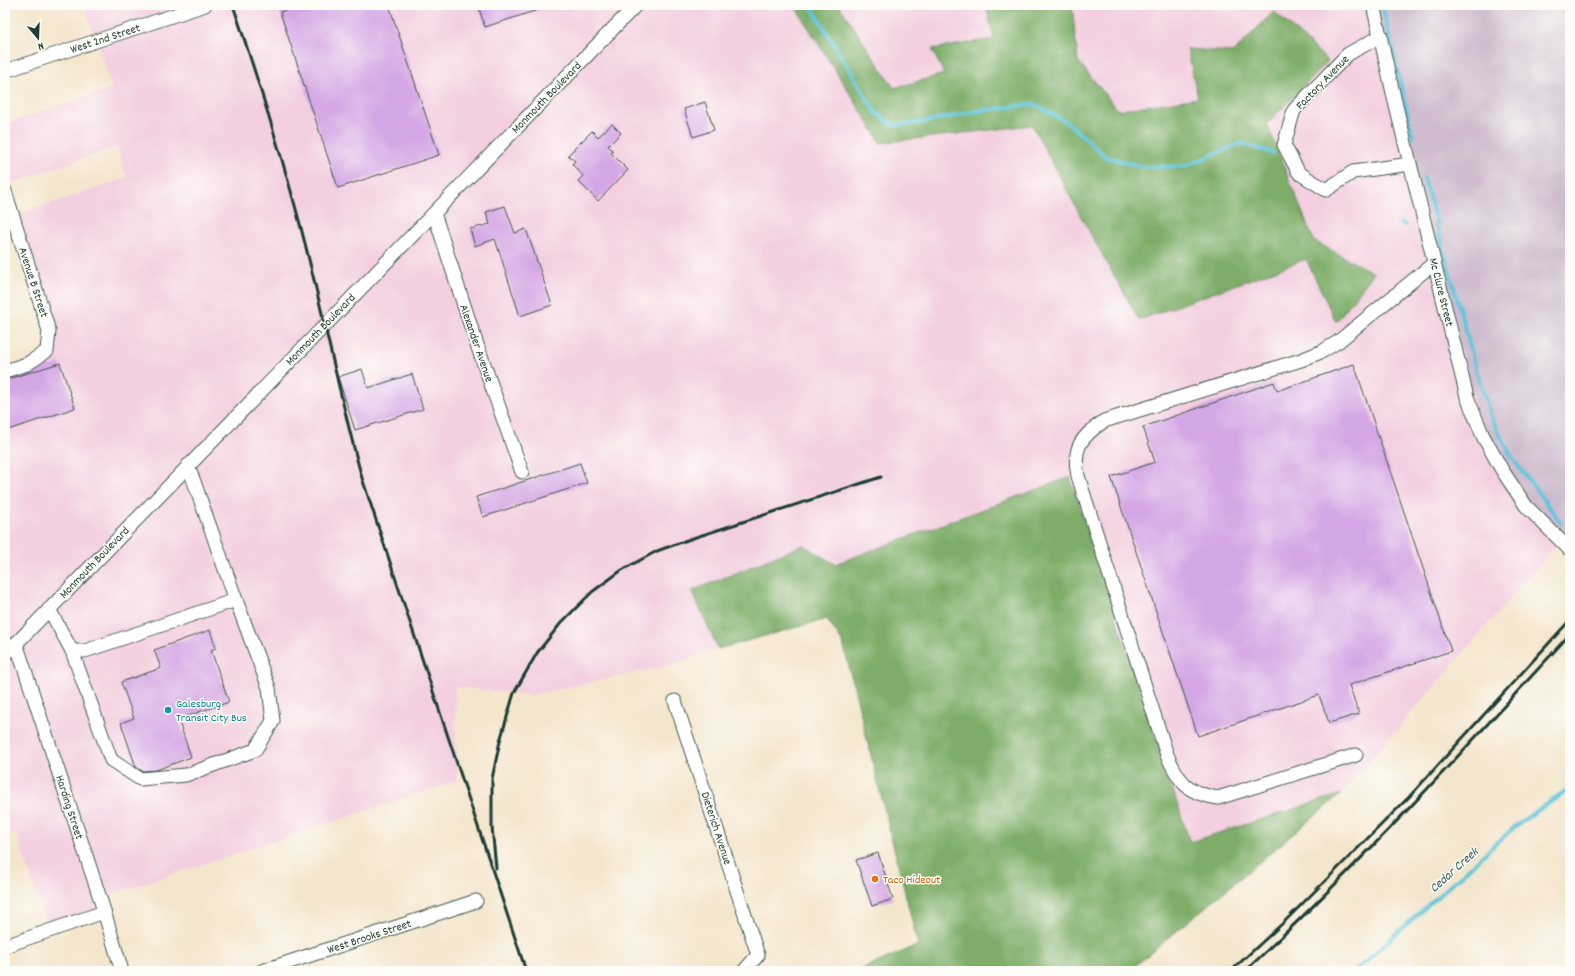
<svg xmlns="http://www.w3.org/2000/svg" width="1575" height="976" font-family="Dekko,sans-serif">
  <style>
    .built { fill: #f3cfe0 }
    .industrial { fill: #cfbdcf }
    .forest { fill: #7dad67; stroke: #4e754e }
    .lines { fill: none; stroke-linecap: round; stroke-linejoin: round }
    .stream { stroke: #5fc6dc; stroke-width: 4 }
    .building { fill: #d4a6e5 }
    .minor-casing { stroke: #3f564b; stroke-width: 15 }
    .minor { stroke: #fff; stroke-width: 13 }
    .rail { stroke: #1f3d34; stroke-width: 3 }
    .culture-dot { fill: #0f9aa8; stroke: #fdfcf7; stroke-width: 1.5 }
    .food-dot { fill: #e8710a; stroke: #fdfcf7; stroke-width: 1.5 }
    .labels { text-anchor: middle; stroke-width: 3; stroke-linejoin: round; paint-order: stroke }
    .street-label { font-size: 12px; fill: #1f3d34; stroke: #fdfcf7 }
    .culture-label { font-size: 12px; fill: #0d838f; stroke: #fdfcf7; text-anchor: start }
    .food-label { font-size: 12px; fill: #c56008; stroke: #fdfcf7; text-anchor: start }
    .water-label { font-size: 13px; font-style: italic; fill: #2f5f5e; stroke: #fdfcf7 }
  </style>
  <rect width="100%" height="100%" fill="#fdfcf7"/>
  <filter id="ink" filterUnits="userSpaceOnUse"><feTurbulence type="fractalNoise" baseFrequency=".025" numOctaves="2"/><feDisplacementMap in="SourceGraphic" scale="8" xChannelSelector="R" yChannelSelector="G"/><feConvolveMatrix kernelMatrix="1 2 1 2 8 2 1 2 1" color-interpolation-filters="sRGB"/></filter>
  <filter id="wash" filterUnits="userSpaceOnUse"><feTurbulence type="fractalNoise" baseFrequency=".012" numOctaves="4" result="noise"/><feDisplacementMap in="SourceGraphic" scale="16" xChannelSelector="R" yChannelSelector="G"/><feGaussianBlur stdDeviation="0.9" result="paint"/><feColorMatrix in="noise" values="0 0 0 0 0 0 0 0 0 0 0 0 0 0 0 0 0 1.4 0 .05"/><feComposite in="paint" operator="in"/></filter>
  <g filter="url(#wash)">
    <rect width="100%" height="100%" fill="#f4e6cd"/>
    <!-- built -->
    <path class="built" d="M 84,5 L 1373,5 L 1560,541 L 1341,794 L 1190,842 L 1070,477 L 835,564 L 718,649 L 662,667 L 532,695 L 455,687 L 457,781 L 100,898 L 104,912 L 48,931 L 16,832 L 5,836 L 5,371 L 46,351 L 49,331 L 13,216 L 127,178 L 117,147 L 5,185 L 5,124 L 112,88 Z"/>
    <!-- industrial -->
    <path class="industrial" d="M 1373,5 L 1570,5 L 1570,531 L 1560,541 L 1526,506 L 1483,436 Z"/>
    <!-- forest -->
    <path class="forest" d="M 794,5 L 839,5 L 894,88 L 944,74 L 932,49 L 994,39 L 986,5 L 1072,5 L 1078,61 L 1118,110 L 1198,98 L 1187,49 L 1234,52 L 1274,11 L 1328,61 L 1267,124 L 1314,241 L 1374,273 L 1336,322 L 1306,259 L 1139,320 L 1080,215 L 1032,125 L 881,143 Z
      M 1070,477 L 1190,842 L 1341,794 L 1129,971 L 857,971 L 918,945 L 843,643 L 827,619 L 718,649 L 692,591 L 803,545 L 835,564 Z"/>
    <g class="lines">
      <!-- stream -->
      <path class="stream" d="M 810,5 L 876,113 L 894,125 L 919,123 L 977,111 L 1034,104 L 1068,123 L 1106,157 L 1144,167 L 1186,166 L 1241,143 L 1273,153
        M 1382,5 L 1413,137
        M 1424,178 L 1478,376 L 1491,417 L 1511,456 L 1561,523
        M 1399,223 L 1405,225
        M 1355,971 L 1519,823 L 1570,789"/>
    </g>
    <g id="blocks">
      <!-- building -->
      <path class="building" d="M 302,5 L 389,5 L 439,155 L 338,188 L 280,12 Z
        M 478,5 L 546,5 L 547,7 L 485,27 Z
        M 705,102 L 714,130 L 693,137 L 684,109 Z
        M 612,124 L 621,133 L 608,146 L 613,151 L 611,153 L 628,170 L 598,201 L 578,181 L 583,176 L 572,164 L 575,161 L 568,155 L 592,131 L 598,137 Z
        M 505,206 L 515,233 L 526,229 L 552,305 L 520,316 L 495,239 L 475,246 L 470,229 L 490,224 L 486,212 Z
        M 60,363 L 75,408 L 5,431 L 5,380 Z
        M 1354,364 L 1451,651 L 1349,685 L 1359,714 L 1329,723 L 1319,695 L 1198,736 L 1111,477 L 1155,462 L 1143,427 L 1274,382 L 1277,391 Z
        M 362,369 L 368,388 L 412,374 L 423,409 L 355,430 L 338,377 Z
        M 580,463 L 587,483 L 483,517 L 476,497 Z
        M 210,630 L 216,648 L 211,650 L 229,702 L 178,719 L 191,757 L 156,770 L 142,771 L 136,767 L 121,723 L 134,718 L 121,682 L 161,668 L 154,650 Z
        M 878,853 L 893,899 L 872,906 L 856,860 Z"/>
    </g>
  </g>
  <g filter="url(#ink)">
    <use href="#blocks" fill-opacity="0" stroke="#3f564b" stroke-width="1"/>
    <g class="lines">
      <!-- minor casing -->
      <g class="minor-casing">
        <path id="minor" d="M 1373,5 L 1396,106 L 1467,397 L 1483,436 L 1502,470 L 1526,506 L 1570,550
          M 1381,36 L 1348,54 L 1294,110 L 1284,145 L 1299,173 L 1326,190 L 1353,172 L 1410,164
          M 5,71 L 205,5
          M 5,191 L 49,331 L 47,351 L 27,364 L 5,371
          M 434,213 L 475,339 L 522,472
          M 49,609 L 72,651 L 85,651 L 236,600 L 188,465
          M 16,643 L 100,898 L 122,971
          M 72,651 L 111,760 L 140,779 L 186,775 L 255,750 L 273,721 L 269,688 L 236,600
          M 5,655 L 636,5
          M 675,701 L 758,955 L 744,971
          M 1356,755 L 1218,798 C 1188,794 1179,782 1167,755 L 1078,476 C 1072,447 1082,436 1104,421 L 1301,360 L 1323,351 L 1339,341 L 1434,263
          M 5,946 L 104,912
          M 262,971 L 476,901"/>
      </g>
      <!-- minor -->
      <use href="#minor" class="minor"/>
      <!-- rail -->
      <path class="rail" d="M 233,5 C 256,74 278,143 297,213 C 321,301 338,391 362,478 L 526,971
        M 496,868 L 492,827 L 492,779 L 500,741 L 514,693 L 537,653 L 561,623 L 592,592 L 622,570 L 657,551 L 690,539 L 881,477
        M 1231,971 L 1283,923 L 1409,797 L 1570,620
        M 1245,971 C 1360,865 1465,749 1570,634"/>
    </g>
  </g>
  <!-- markers -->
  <circle class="culture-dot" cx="168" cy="710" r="4"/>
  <circle class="food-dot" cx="875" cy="879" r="4"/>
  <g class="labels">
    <!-- street labels -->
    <g class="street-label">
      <text transform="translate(105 38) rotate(-18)" y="4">West 2nd Street</text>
      <text transform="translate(1322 82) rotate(-46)" y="4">Factory Avenue</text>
      <text transform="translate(546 97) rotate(-46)" y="4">Monmouth Boulevard</text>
      <text transform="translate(34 282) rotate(72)" y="4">Avenue B Street</text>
      <text transform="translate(1442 292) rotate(76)" y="4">Mc Clure Street</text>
      <text transform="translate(320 329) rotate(-46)" y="4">Monmouth Boulevard</text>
      <text transform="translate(477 343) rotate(71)" y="4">Alexander Avenue</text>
      <text transform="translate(94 562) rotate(-46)" y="4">Monmouth Boulevard</text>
      <text transform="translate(70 807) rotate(72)" y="4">Harding Street</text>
      <text transform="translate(717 828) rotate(72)" y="4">Dieterich Avenue</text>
      <text transform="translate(369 936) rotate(-18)" y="4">West Brooks Street</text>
    </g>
    <!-- culture labels -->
    <g class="culture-label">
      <text x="176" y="707">Galesburg<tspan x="176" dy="14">Transit City Bus</tspan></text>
    </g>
    <!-- food labels -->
    <g class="food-label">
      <text x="883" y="883">Taco Hideout</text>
    </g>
    <!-- water labels -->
    <g class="water-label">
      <text transform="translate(1453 869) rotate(-42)" y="5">Cedar Creek</text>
    </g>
  </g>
  <!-- margin -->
  <rect width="1575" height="976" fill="none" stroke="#fdfcf7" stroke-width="20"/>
  <!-- north arrow -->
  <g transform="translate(38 38) rotate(161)" stroke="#fdfcf7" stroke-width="3" paint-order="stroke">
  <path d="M0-3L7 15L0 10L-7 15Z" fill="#1f3d34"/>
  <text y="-6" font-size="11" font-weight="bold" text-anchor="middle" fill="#1f3d34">N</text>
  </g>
</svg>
